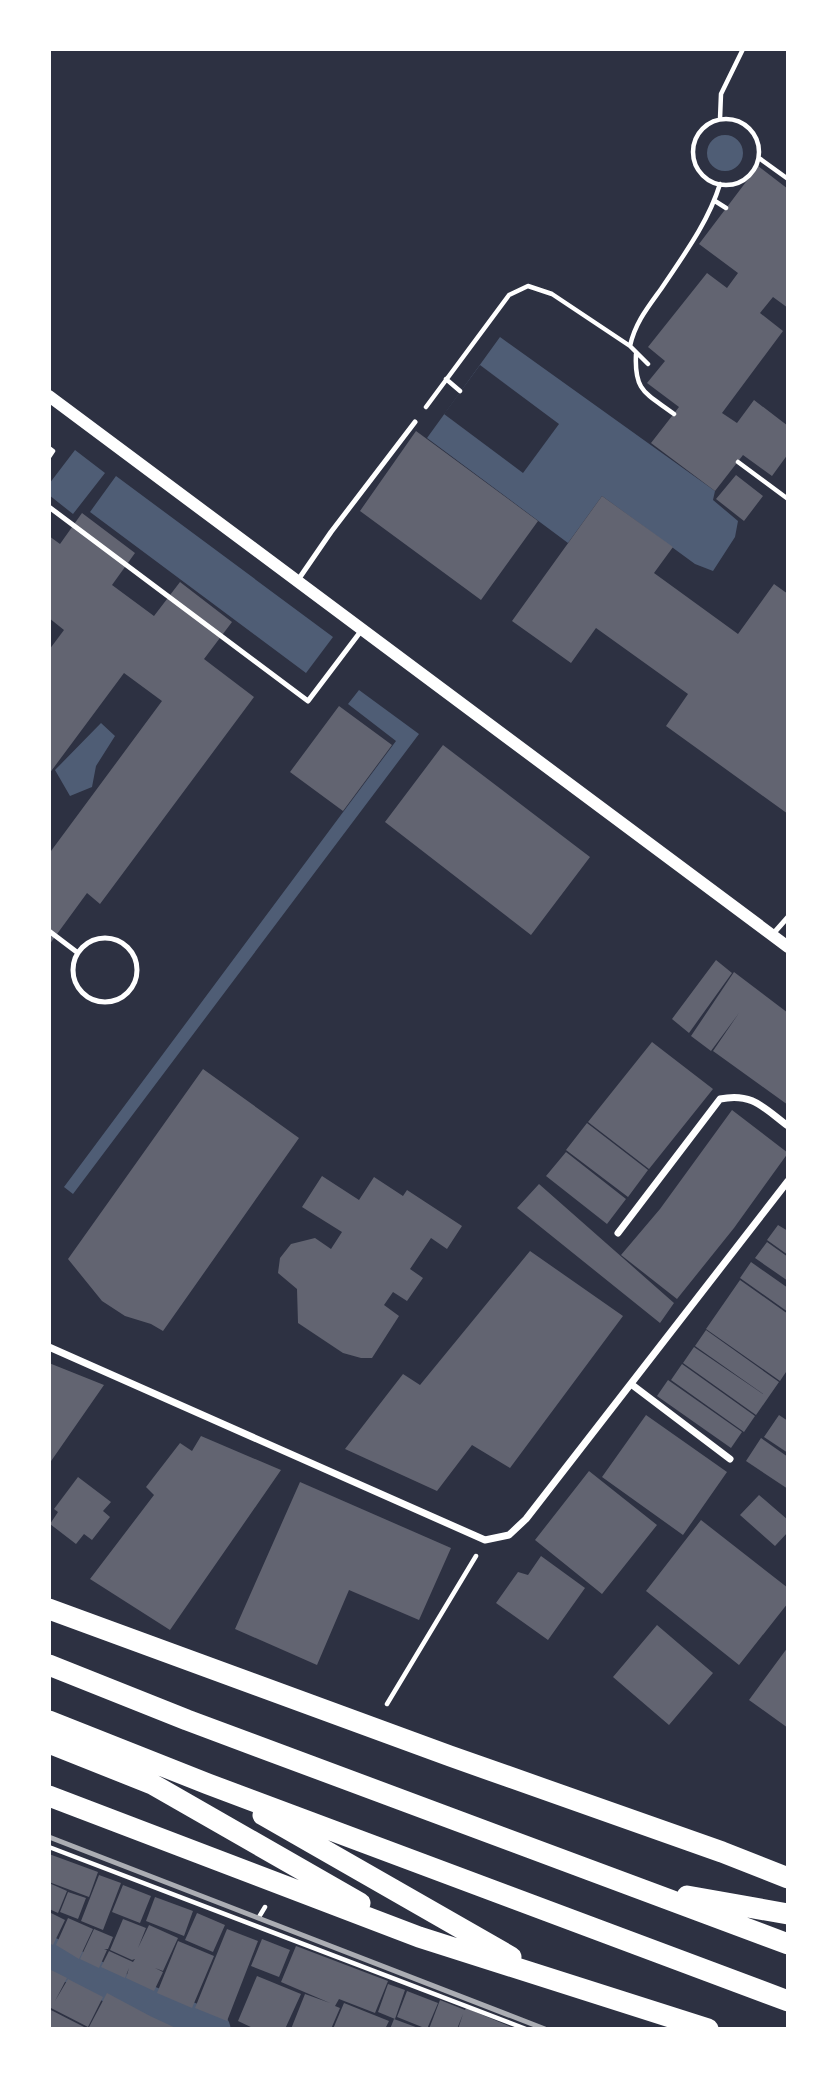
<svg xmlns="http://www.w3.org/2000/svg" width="837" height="2078" font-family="'Asap Condensed',sans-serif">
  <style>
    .water { fill: #4f5d75 }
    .pier { fill: #2d3142 }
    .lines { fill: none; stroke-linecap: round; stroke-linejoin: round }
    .canal { stroke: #4f5d75; stroke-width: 35 }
    .building { fill: #626471 }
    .path { stroke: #fff; stroke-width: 4.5 }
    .service { stroke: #fff; stroke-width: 5 }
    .minor { stroke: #fff; stroke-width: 7 }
    .tertiary { stroke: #fff; stroke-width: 12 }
    .motorway { stroke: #fff; stroke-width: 21 }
    .rail { stroke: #abadb3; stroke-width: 5 }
  </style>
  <rect width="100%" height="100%" fill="#2d3142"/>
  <!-- water -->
  <path class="water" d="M707 153a18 18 0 1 1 36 0a18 18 0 1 1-36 0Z
    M 500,337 L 715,491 L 713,500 L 738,521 L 735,537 L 713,571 L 695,564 L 602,496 L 568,543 L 427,438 Z
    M 75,450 L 105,473 L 73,514 L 49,495 L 49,484 Z
    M 116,476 L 333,637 L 306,673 L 90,512 Z
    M 359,690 L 419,734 L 73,1194 L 64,1187 L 396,741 L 348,704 Z
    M 101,723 L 115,736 L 96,766 L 92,787 L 70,796 L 55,770 Z"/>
  <!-- pier -->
  <path class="pier" d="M 480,365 L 559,424 L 523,473 L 444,414 Z"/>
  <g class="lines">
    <!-- canal -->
    <path class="canal" d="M 49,1954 L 131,1996 L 213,2029"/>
  </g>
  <!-- building -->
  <path class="building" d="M 758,166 L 788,189 L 788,308 L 773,297 L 760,313 L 783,331 L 722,413 L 737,423 L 754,400 L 788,426 L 788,454 L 772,476 L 743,455 L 715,491 L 651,443 L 679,407 L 647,383 L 665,361 L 648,347 L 707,273 L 727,288 L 738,273 L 699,244 Z
    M 416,431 L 538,521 L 481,600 L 360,511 Z
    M 736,475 L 763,496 L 744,521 L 716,499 Z
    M 602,496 L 673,547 L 654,573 L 738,634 L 774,584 L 788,594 L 788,814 L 666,726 L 688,694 L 596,628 L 571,663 L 512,621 Z
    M 82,513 L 135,553 L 112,585 L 154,616 L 180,582 L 232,622 L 204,659 L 254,697 L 100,904 L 87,893 L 49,945 L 51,920 L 49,850 L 51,851 L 162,701 L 124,673 L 49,774 L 49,650 L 64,630 L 49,618 L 49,536 L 60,544 Z
    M 339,706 L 392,745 L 343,811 L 290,772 Z
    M 443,745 L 590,857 L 531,935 L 385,822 Z
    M 716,960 L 732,973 L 689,1033 L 672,1019 Z
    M 734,972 L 788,1013 L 788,1105 L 713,1051 L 739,1013 L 711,1051 L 691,1036 Z
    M 652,1042 L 713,1089 L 649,1169 L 588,1122 Z
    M 203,1069 L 299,1138 L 163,1331 L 151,1324 L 125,1316 L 102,1301 L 68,1259 Z
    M 732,1110 L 788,1153 L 734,1228 L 677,1299 L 621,1255 L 660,1209 Z
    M 587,1123 L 648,1170 L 628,1197 L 566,1150 Z
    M 566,1152 L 626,1199 L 607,1224 L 546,1176 Z
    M 322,1176 L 359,1200 L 374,1177 L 403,1196 L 407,1190 L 462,1226 L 447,1249 L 431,1238 L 410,1269 L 423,1278 L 407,1301 L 393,1292 L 384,1305 L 399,1316 L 372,1358 L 361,1358 L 343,1353 L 298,1323 L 297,1289 L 278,1273 L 280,1258 L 291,1244 L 315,1238 L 331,1249 L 342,1232 L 302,1207 Z
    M 539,1184 L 674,1303 L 660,1323 L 517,1208 Z
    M 778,1225 L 788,1231 L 788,1255 L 767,1240 Z
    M 767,1242 L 788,1257 L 788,1281 L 755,1258 Z
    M 530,1251 L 623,1316 L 510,1468 L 472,1445 L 437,1491 L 345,1449 L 403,1374 L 420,1385 Z
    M 751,1262 L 788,1288 L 788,1312 L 740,1278 Z
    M 740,1280 L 788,1314 L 788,1369 L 780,1381 L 706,1329 Z
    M 706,1330 L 779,1382 L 756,1415 L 683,1363 L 694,1347 L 766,1396 L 695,1346 Z
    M 49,1363 L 104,1385 L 49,1464 Z
    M 682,1364 L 755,1416 L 744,1432 L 671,1380 Z
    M 668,1380 L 742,1432 L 731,1448 L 657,1396 Z
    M 646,1415 L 727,1472 L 683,1535 L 602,1477 Z
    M 779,1415 L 788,1421 L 788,1453 L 764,1437 Z
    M 201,1436 L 281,1470 L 170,1630 L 90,1579 L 154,1495 L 146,1487 L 180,1443 L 192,1451 Z
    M 761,1438 L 788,1457 L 788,1489 L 746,1461 Z
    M 589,1471 L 657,1525 L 602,1594 L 535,1540 Z
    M 78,1477 L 111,1502 L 103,1511 L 110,1517 L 92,1540 L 84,1534 L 76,1544 L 50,1524 L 58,1512 L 54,1509 Z
    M 300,1482 L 451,1548 L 419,1620 L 349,1590 L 317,1665 L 235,1629 Z
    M 759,1495 L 788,1520 L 788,1532 L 775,1546 L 740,1515 Z
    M 701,1520 L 788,1588 L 788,1603 L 739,1665 L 646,1591 Z
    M 541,1556 L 585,1588 L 548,1640 L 496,1603 L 518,1572 L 528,1575 Z
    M 657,1625 L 713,1673 L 669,1725 L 613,1677 Z
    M 788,1647 L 788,1728 L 749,1700 Z
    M 49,1854 L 98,1872 L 89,1897 L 49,1882 Z
    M 99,1875 L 121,1883 L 103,1930 L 81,1921 Z
    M 49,1883 L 67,1891 L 58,1913 L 49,1909 Z
    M 123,1885 L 151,1896 L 140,1923 L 112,1912 Z
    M 68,1892 L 86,1898 L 78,1919 L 60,1912 Z
    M 155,1897 L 193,1911 L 184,1936 L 146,1921 Z
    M 49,1912 L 65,1920 L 53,1945 L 49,1943 Z
    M 197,1913 L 225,1925 L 213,1952 L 185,1940 Z
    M 68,1918 L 93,1929 L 79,1959 L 56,1945 Z
    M 123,1919 L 146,1928 L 138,1948 L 149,1925 L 178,1938 L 163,1971 L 155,1968 L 163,1972 L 154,1991 L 126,1978 L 129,1968 L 125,1978 L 101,1967 L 109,1951 L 133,1962 L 135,1959 L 132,1960 L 110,1950 Z
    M 94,1929 L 113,1937 L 108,1949 L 104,1949 L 107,1950 L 99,1968 L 80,1959 Z
    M 227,1929 L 258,1941 L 227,2021 L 195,2008 Z
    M 262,1939 L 290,1950 L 279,1977 L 251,1966 Z
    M 178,1941 L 214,1956 L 192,2008 L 157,1993 Z
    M 296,1946 L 388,1981 L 375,2013 L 339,1999 L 335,2006 L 340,2008 L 331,2029 L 291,2029 L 305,1994 L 330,2003 L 281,1982 Z
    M 49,1969 L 67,1978 L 55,2001 L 68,1979 L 103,1997 L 88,2027 L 49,2007 Z
    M 257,1976 L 301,1994 L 285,2029 L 255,2029 L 238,2021 Z
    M 388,1984 L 405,1990 L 395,2019 L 378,2012 Z
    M 407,1991 L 438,2003 L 427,2029 L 397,2017 Z
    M 107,1993 L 150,2016 L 178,2029 L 88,2029 Z
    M 440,2000 L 465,2010 L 466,2008 L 516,2029 L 458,2029 L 463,2014 L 457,2029 L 429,2029 Z
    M 344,2003 L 389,2021 L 385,2029 L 333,2029 Z
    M 49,2009 L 88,2029 L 49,2029 Z
    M 394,2019 L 421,2029 L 390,2029 Z"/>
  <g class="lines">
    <!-- path -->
    <path class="path" d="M693 152a33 33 0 1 1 66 0a33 33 0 1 1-66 0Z
      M 720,119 L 721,94 L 743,49
      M 759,158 L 788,179
      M 715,201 L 726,208
      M 636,354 C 634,392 646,393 674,414
      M 648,364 L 630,346 C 635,323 648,307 661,289 C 683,256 708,223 720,184
      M 446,379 L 460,391
      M 426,407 L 509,295 L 528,286 L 552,294 L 630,346
      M 49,448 L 53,451 L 49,457
      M 738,462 L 788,499
      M 387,1704 L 476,1556
      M 49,1847 L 526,2029
      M 259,1917 L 265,1907"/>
    <!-- service -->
    <path class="service" d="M 49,507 L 308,701 L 361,631
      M 298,580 L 331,532 L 415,422
      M 49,931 L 78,953
      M 772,935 L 788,917
      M73 970a32 32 0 1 1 64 0a32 32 0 1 1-64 0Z"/>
    <!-- minor -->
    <path class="minor" d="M 618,1233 L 720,1099 C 752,1092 764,1108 788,1126
      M 49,1347 L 485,1540 L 509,1535 L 526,1519 L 788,1181
      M 631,1384 L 730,1459"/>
    <!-- tertiary -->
    <path class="tertiary" d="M 49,396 L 788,947"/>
    <!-- motorway -->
    <path class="motorway" d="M 49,1609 L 450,1756 L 722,1852 L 788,1878
      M 49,1665 L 187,1720 L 788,1944
      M 49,1721 L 208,1784 L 788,2001
      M 49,1743 L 152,1784 L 360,1903
      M 49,1796 L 419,1937 L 708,2029
      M 263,1815 L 511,1957
      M 687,1896 L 788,1914"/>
    <!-- rail -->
    <path class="rail" d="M 49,1837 L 545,2029"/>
  </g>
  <!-- border -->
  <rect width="837" height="2078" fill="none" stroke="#ffffff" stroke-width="102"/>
</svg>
